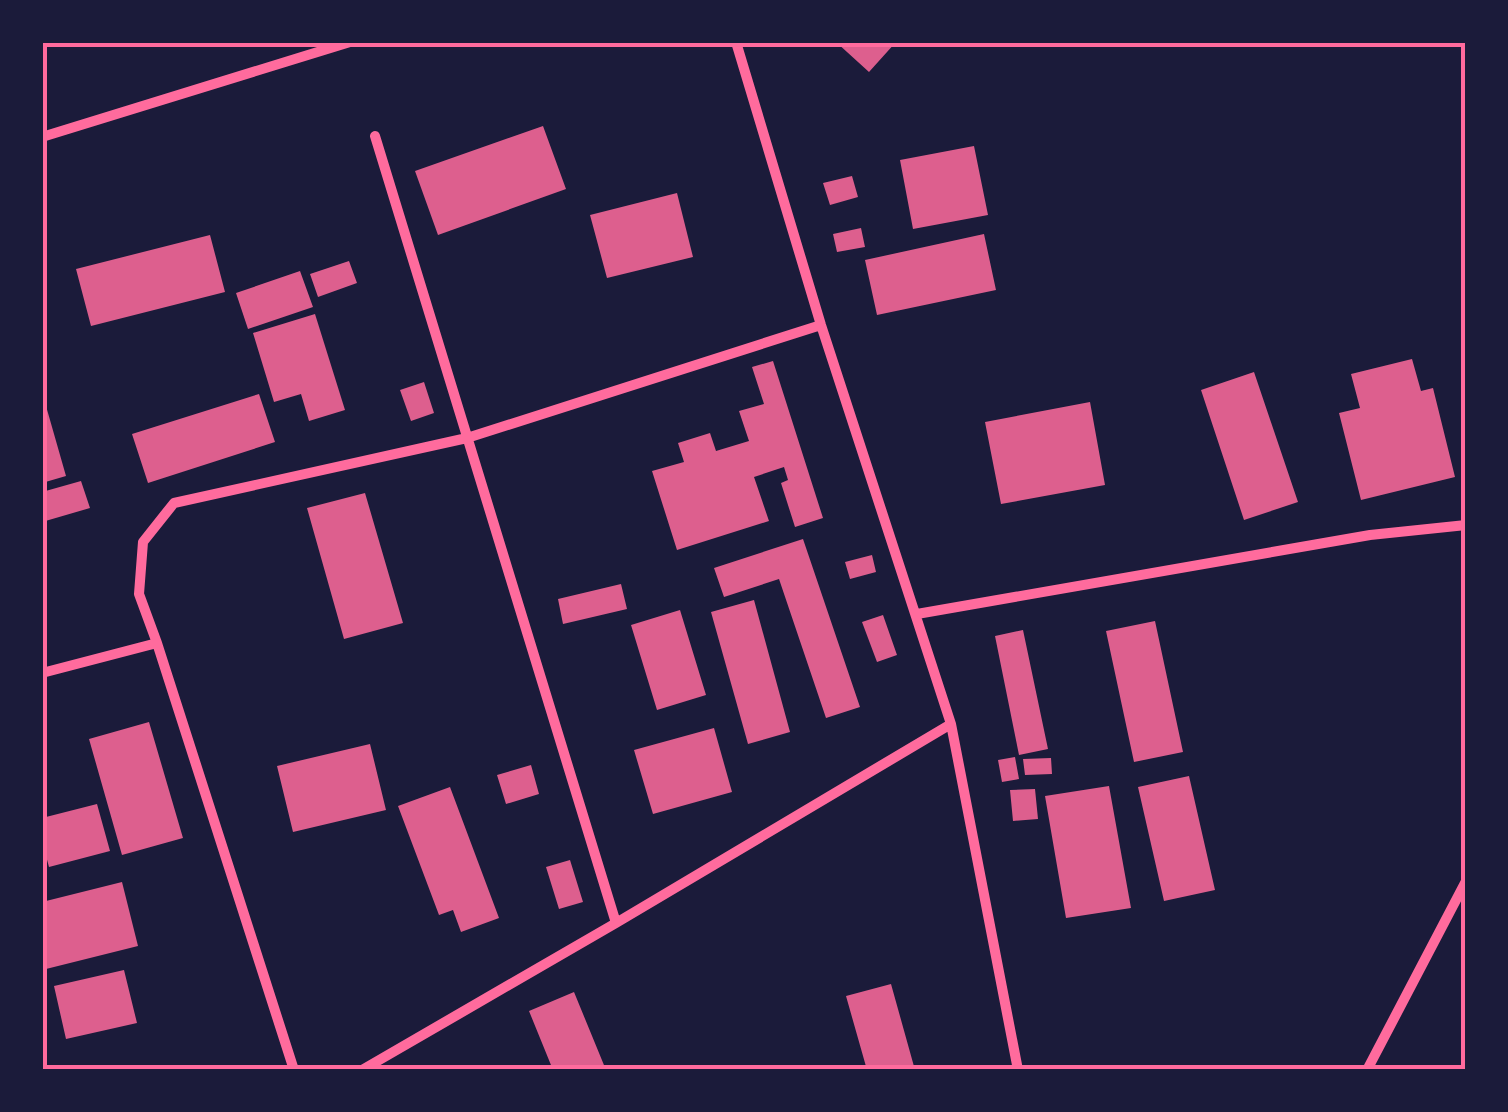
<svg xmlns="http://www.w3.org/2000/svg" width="1508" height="1112" font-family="'Fira Sans',sans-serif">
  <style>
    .building { fill: #dd5f8e }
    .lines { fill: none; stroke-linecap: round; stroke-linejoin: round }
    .minor { stroke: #ff6b9d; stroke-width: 10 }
    .neatline { fill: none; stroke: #ff6b9d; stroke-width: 4 }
  </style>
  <rect width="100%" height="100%" fill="#1b1b3a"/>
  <!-- building -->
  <path class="building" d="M 836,42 L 896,42 L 869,72 Z
    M 543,126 L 566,189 L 438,235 L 415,171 Z
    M 974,146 L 988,215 L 913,229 L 900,160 Z
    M 852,176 L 858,197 L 830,205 L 823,183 Z
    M 677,193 L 693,257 L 607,278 L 590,215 Z
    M 861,228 L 865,247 L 837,252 L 833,234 Z
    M 984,234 L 996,290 L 877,315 L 865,260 Z
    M 210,235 L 225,292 L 91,326 L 76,269 Z
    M 349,261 L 357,283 L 318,297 L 310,274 Z
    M 300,271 L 313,307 L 248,329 L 236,293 Z
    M 315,314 L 345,410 L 309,421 L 301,394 L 274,402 L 253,333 Z
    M 1412,359 L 1421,391 L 1433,388 L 1455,477 L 1361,500 L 1339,413 L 1360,408 L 1351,374 Z
    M 773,361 L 823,518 L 795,527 L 781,483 L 788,480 L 784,467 L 754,477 L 769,521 L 677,550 L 652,471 L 684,462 L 678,443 L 710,433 L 716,451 L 749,441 L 739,411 L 764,404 L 752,367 Z
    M 1254,372 L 1298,502 L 1244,520 L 1201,390 Z
    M 424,382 L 434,413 L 411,421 L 400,390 Z
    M 259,394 L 275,442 L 148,483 L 132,434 Z
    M 44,399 L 66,476 L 42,483 L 42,400 Z
    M 1090,402 L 1105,485 L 1001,504 L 985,422 Z
    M 81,481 L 90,508 L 42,522 L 42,492 Z
    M 365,493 L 403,623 L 344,639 L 307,508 Z
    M 803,539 L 860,707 L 826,718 L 779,579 L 724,597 L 714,568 Z
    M 872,555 L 876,572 L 850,579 L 845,562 Z
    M 621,584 L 627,609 L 563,624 L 558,599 Z
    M 754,600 L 790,732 L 748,744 L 711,612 Z
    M 680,610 L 706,695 L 657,710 L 631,625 Z
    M 883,615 L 897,655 L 877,662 L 862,622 Z
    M 1155,621 L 1183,752 L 1134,762 L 1106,631 Z
    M 1023,630 L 1048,749 L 1019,755 L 995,636 Z
    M 149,722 L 183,838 L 122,855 L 89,739 Z
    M 714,728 L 732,792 L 653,814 L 634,750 Z
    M 370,744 L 386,810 L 293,832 L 277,766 Z
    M 1015,757 L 1019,779 L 1002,782 L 998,760 Z
    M 1051,758 L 1052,774 L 1025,775 L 1023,759 Z
    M 531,765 L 539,794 L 506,804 L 497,775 Z
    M 1189,776 L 1215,890 L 1164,901 L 1138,787 Z
    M 1109,786 L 1131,908 L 1066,918 L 1045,796 Z
    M 450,787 L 499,918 L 461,932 L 453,910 L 439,915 L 398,806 Z
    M 1035,789 L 1038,819 L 1013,821 L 1010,790 Z
    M 97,804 L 110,851 L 49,867 L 42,841 L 42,818 Z
    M 570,860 L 583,902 L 559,909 L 546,867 Z
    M 122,882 L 138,946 L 42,970 L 42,902 Z
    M 124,970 L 137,1023 L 66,1039 L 54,986 Z
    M 891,984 L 915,1070 L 867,1070 L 846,996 Z
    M 574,992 L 606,1070 L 553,1070 L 529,1011 Z"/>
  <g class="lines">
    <!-- minor -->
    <path class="minor" d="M 736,42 L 821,325 L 951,724 L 1018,1070
      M 375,136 L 616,923
      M 42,137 L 350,42
      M 917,614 L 1370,535 L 1466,525
      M 42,673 L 157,643
      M 294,1070 L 157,643 L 139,594 L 143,542 L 174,503 L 467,438 L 821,325
      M 362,1070 L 616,923 L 951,724
      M 1367,1070 L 1466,881"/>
  </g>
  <!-- border -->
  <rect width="1508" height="1112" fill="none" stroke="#1b1b3a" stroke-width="90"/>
  <rect x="45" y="45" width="1418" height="1022" class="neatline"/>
</svg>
